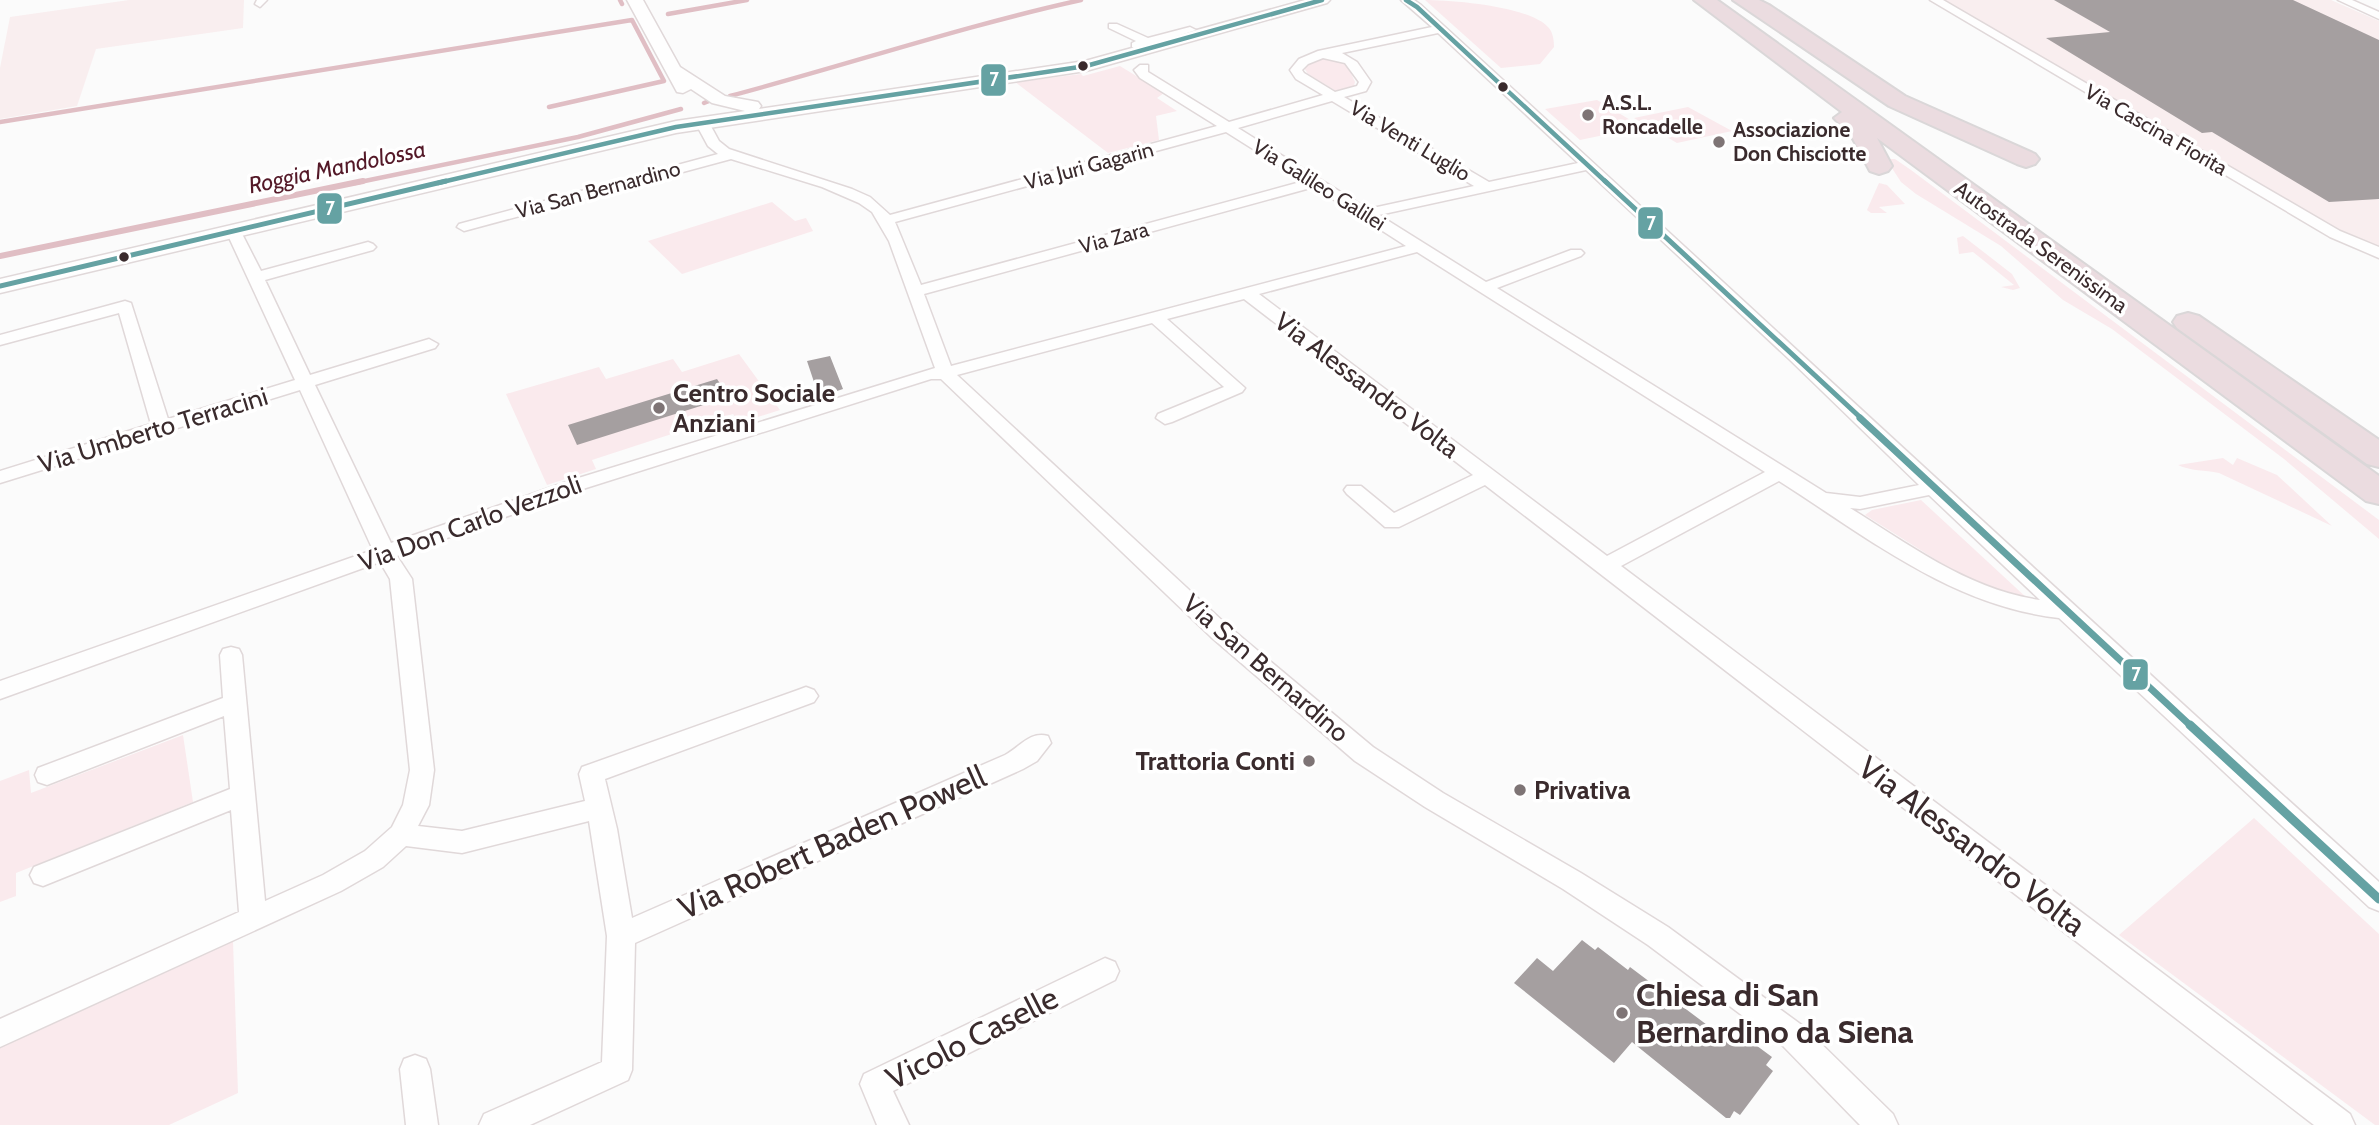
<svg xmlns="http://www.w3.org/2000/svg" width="2379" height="1125" font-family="Cabin,sans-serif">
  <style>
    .built { fill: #f9eeef }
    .green { fill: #faeaed }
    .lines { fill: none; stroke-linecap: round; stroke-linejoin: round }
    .stream-far1 { stroke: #e0bec4; stroke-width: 4.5 }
    .stream { stroke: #e0bec4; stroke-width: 6 }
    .building { fill: #a59fa0 }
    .street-casing { stroke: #e0d8d9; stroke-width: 3 }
    .secondary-casing { stroke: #e0d8d9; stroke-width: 3 }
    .highway-casing { stroke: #dad7d8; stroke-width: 4 }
    .street { fill: #fefefe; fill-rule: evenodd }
    .secondary { fill: #fefefe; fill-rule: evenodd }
    .highway { fill: #ebdce0; fill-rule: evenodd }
    .bus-1-far3-casing { stroke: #fff; stroke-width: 8 }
    .bus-1-far2-casing { stroke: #fff; stroke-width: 10 }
    .bus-1-far1-casing { stroke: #fff; stroke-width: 12 }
    .bus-1-casing { stroke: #fff; stroke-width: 14 }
    .bus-1-far3 { stroke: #65a2a3; stroke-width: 4.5 }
    .bus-1-far2 { stroke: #65a2a3; stroke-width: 5 }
    .bus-1-far1 { stroke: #65a2a3; stroke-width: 7 }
    .bus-1 { stroke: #65a2a3; stroke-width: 9 }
    .bus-dot { fill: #3a2b2d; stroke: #fff; stroke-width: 2.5 }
    .poi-dot { fill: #7e7475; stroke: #fff; stroke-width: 2.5 }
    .labels { text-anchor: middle; stroke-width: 7; stroke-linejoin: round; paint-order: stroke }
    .far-poi-label { font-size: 21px; font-weight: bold; fill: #3a2b2d; stroke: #fff; text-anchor: start }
    .far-street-label { font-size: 21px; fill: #3a2b2d; stroke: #fff }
    .far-water-label { font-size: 23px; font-style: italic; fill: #541928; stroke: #fff }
    .street-label { font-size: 26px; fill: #3a2b2d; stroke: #fff }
    .poi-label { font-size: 26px; font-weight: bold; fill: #3a2b2d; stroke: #fff; text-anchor: start }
    .near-street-label { font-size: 32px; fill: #3a2b2d; stroke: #fff }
    .near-poi-label { font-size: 32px; font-weight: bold; fill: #3a2b2d; stroke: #fff; text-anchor: start }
    .line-badge { stroke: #fff; stroke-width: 2.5 }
    .badge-label { font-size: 19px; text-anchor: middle; font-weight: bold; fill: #fff }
  </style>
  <rect width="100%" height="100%" fill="#fbfbfb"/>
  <!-- built -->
  <path class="built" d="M 129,0 L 244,0 L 243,28 L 96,49 L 77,106 L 0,119 L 0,68 L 10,17 Z
    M 1944,0 L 2331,0 L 2379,21 L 2379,250 L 2350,238 Z"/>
  <!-- green -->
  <path class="green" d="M 1425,0 C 1452,0 1528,6 1548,27 C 1553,32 1554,40 1554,47 L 1540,64 L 1501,68 Z
    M 1327,57 L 1346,62 L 1355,82 L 1354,86 L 1336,91 L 1308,74 L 1304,68 L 1308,63 Z
    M 1120,66 L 1164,93 L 1157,98 L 1177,111 L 1156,116 L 1159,140 L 1108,153 L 1015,82 L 1081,74 L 1083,76 Z
    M 1597,100 L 1642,127 L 1580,140 L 1545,109 Z
    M 1688,107 L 1732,131 L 1677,143 L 1634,118 Z
    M 1886,159 L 1895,159 L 1911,170 L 2379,520 L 2379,539 L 2284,459 L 2112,329 L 2063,300 L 2001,246 L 1916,194 L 1901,182 Z
    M 1879,183 L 1887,185 L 1905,204 L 1879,207 L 1887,213 L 1871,213 L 1867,210 Z
    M 772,202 L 795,221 L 806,218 L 813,231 L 682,274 L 648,241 Z
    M 1963,236 L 2012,274 L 2020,288 L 2013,290 L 2001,287 L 2014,285 L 1973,252 L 1959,254 L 1957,238 Z
    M 739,354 L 780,410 L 739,423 L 733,414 L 592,460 L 596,469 L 547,485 L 506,394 L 599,367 L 606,379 L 673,359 L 682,372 Z
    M 2223,458 L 2233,465 L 2237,458 L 2277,475 L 2332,526 L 2219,473 C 2205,470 2190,471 2178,465 Z
    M 1921,500 L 2028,599 L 1984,590 L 1865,515 L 1872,510 Z
    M 183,735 L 193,802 L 16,873 L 16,896 L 0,902 L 0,781 L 29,770 L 31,793 Z
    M 2254,818 L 2379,934 L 2379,1125 L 2375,1125 L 2119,935 Z
    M 233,941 L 238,1093 L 169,1125 L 0,1125 L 0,1048 Z"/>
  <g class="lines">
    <!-- stream-far1 -->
    <path class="stream-far1" d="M 620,0 L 622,4
      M 668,14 L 747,0
      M 730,96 C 847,65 963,26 1081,0
      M 704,103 L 709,101
      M 549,107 L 664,81 L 632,20
      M 0,122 L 632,20
      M 355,183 L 578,137 L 681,109"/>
    <!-- stream -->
    <path class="stream" d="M 0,256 L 363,181"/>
  </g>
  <!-- building -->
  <path class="building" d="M 2054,0 L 2293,0 L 2379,40 L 2379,199 L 2329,202 L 2212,132 L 2202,133 L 2046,38 L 2110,32 Z
    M 830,356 L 843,389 L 819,397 L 807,361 Z
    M 717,379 L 729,397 L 577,445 L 568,425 Z
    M 1582,940 L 1595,950 L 1598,947 L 1628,970 L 1630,967 L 1731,1043 L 1733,1041 L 1739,1045 L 1745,1037 L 1772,1057 L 1766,1065 L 1773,1071 L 1740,1115 L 1734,1111 L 1730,1118 L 1726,1118 L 1632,1042 L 1614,1063 L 1514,983 L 1537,958 L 1553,971 Z"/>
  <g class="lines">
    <!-- street casing -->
    <g class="street-casing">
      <path id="street" d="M 257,0 L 267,0 L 260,7 L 255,4 Z
        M 1401,0 L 1414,0 L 1421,5 C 1741,297 2057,592 2379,882 L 2379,911 L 2369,907 L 2059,618 C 1952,606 1867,537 1779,481 L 1621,566 L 2350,1114 L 2355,1125 L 2314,1125 L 1485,485 L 1399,527 L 1385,527 L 1347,494 L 1344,490 L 1347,486 L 1361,486 L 1394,513 L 1473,475 L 1244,299 L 1167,319 L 1245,388 L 1242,392 L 1172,422 L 1165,424 L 1156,418 L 1158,414 L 1224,387 L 1152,323 L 957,375 L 1227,625 L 1373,747 L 1443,793 L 1581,873 L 1668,927 L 1803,1026 L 1893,1114 L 1898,1125 L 1860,1125 L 1783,1046 L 1648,945 L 1563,889 L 1425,807 L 1355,761 L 1211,637 L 941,379 L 931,379 L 586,488 L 397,556 L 412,579 L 434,770 L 429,805 L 418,826 L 462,831 L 585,801 L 579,774 L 582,767 L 798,690 L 806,687 L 814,690 L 818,696 L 814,702 L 605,779 L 617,829 L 632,918 L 1005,755 C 1020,747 1030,731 1048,736 L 1051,743 L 1037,761 L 1023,769 L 635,943 L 632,1070 L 628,1080 L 530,1125 L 479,1125 L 484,1114 L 602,1062 L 607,936 L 589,821 L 462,853 L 406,846 L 383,867 L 341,891 L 0,1047 L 0,1019 L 239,912 L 231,810 L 43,886 L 34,883 L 30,875 L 34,867 L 230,789 L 224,716 L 47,785 L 38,782 L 35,775 L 38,768 L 223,698 L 220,655 L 223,649 L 231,647 L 239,649 L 242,655 L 265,901 L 323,875 L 365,851 L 392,827 L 403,805 L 410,770 L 390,579 L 380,562 L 0,699 L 0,681 L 373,550 L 300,390 L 0,483 L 0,471 L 151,424 L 119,313 L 0,345 L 0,335 L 125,301 L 131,303 L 168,419 L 295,380 L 226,231 L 229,228 L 239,228 L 261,271 L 368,242 L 373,244 L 376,247 L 373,250 L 265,280 L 310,375 L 429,339 L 438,344 L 435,348 L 315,385 L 391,543 L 572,480 L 935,368 L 889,241 L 872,212 L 859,203 L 822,187 L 731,159 L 464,231 L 457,227 L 459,224 L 718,154 L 708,146 L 695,122 L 702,118 L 707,119 L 719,141 L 729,149 L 852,189 L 870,197 L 890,215 L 1217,126 L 1140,78 L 1134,70 L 1140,65 L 1148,65 L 1148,72 L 1229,122 L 1323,95 L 1296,79 L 1290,70 L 1299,59 L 1318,51 L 1432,27 ZM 1438,33 L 1578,163 L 1489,182 L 1344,97 L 1366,91 L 1371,82 L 1357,62 L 1342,53 ZM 1323,58 L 1345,63 L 1359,82 L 1357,86 L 1335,92 L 1304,73 L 1302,70 L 1308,64 ZM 1332,101 L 1474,186 L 1368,209 L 1238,128 ZM 1226,132 L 1304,181 L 921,285 L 895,222 ZM 1586,170 L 1789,359 L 1919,485 L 1860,497 L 1826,493 L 1497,288 L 1581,256 L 1584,253 L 1581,250 L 1571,250 L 1486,282 L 1379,215 ZM 1314,187 L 1406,246 L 951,366 L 924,294 ZM 1417,252 L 1765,472 L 1607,556 L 1259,294 ZM 1929,495 L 2040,600 C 1969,590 1910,545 1850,508 L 1860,509 Z
        M 1930,0 L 1943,0 L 2340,231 L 2379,247 L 2379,258 L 2330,237 Z
        M 2338,0 L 2352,0 L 2379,12 L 2379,19 Z
        M 1109,24 L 1117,24 L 1148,38 L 1190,27 L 1196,30 L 1146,46 L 1151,50 L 1145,54 L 1132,47 L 1132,43 L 1136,41 L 1109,28 Z
        M 1105,958 L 1115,962 L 1119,971 L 1115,980 L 893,1091 L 909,1125 L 877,1125 L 860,1084 L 864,1074 Z
        M 415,1055 L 426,1059 L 430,1069 L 438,1125 L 406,1125 L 400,1069 L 404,1059 Z"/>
    </g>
    <!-- secondary casing -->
    <g class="secondary-casing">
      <path id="secondary" d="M 627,0 L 643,0 L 680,67 L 725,96 L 758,102 L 761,106 L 759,109 L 1085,61 L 1305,0 L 1330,0 L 1327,3 L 1086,71 L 676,133 L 0,293 L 0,279 L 676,121 L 745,111 L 712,103 L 691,89 L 683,93 L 677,92 Z"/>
    </g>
    <!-- highway casing -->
    <g class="highway-casing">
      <path id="highway" d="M 1694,0 L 1717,0 L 2379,476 L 2379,504 L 2366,501 L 1877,138 L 1892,166 L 1888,171 L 1879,174 L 1870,171 L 1851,135 L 1834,118 L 1842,112 Z
        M 1733,0 L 1759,0 L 1769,5 L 1905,96 L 2035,154 L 2039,159 L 2035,164 L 2026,167 L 2017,164 L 1889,106 Z
        M 2188,313 L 2199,316 L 2379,440 L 2379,467 L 2367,464 L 2177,328 L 2173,322 L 2177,316 Z"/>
    </g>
    <!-- street -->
    <use href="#street" class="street"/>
    <!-- secondary -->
    <use href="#secondary" class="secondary"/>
    <!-- highway -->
    <use href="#highway" class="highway"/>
    <!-- bus-1-far3 casing -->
    <g class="bus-1-far3-casing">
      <path id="bus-1-far3" d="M 1406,0 L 1417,7 L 1607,183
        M 438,183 L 676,127 L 1086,66 L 1322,0"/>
    </g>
    <!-- bus-1-far2 casing -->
    <g class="bus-1-far2-casing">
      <path id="bus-1-far2" d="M 1605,181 L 1862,419
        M 0,286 L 446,181"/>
    </g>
    <!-- bus-1-far1 casing -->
    <g class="bus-1-far1-casing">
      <path id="bus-1-far1" d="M 1860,418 L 2192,727"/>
    </g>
    <!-- bus-1 casing -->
    <g class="bus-1-casing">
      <path id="bus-1" d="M 2190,725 L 2379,899"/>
    </g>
    <!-- bus-1-far3 -->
    <use href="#bus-1-far3" class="bus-1-far3"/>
    <!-- bus-1-far2 -->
    <use href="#bus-1-far2" class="bus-1-far2"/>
    <!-- bus-1-far1 -->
    <use href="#bus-1-far1" class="bus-1-far1"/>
    <!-- bus-1 -->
    <use href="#bus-1" class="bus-1"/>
  </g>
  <!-- markers -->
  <g class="bus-dot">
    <circle cx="1083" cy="66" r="6"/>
    <circle cx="1503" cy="87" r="6"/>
    <circle cx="124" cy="257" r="6"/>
  </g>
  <g class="poi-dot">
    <circle cx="1588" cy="115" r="7"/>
    <circle cx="1719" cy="142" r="7"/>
    <circle cx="659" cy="408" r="7"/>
    <circle cx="1309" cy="761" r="7"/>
    <circle cx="1520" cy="790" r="7"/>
    <circle cx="1622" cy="1013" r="7"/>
  </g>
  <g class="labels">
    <!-- far-poi labels -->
    <g class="far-poi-label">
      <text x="1602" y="110">A.S.L.<tspan x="1602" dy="24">Roncadelle</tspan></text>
      <text x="1733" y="137">Associazione<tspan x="1733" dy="24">Don Chisciotte</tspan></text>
    </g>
    <!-- far-street labels -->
    <g class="far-street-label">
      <text transform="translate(2156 130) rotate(30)" y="7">Via Cascina Fiorita</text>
      <text transform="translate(1410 141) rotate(31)" y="7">Via Venti Luglio</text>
      <text transform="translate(1089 166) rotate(-15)" y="7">Via Juri Gagarin</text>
      <text transform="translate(1319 185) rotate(32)" y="7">Via Galileo Galilei</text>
      <text transform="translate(598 190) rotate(-15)" y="7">Via San Bernardino</text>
      <text transform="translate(1114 238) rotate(-15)" y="7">Via Zara</text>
      <text transform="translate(2041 247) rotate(36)" y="7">Autostrada Serenissima</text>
    </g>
    <!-- far-water labels -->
    <g class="far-water-label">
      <text transform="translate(337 167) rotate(-12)" y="8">Roggia Mandolossa</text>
    </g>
    <!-- street labels -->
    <g class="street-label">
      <text transform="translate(1367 385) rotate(37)" y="9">Via Alessandro Volta</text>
      <text transform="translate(153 430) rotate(-17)" y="9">Via Umberto Terracini</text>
      <text transform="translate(470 523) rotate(-20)" y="9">Via Don Carlo Vezzoli</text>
      <text transform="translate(1266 668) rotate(41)" y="9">Via San Bernardino</text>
    </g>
    <!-- poi labels -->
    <g class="poi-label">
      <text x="673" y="402">Centro Sociale<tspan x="673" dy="30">Anziani</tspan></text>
      <text x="1295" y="770" text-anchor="end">Trattoria Conti</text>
      <text x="1534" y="799">Privativa</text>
    </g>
    <!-- near-street labels -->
    <g class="near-street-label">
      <text transform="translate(832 842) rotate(-24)" y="11">Via Robert Baden Powell</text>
      <text transform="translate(1972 846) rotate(37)" y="11">Via Alessandro Volta</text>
      <text transform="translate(972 1038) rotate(-27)" y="11">Vicolo Caselle</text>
    </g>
    <!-- near-poi labels -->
    <g class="near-poi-label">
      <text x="1636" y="1006">Chiesa di San<tspan x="1636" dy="37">Bernardino da Siena</tspan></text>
    </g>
  </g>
  <g class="line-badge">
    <rect x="980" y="63" width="27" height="34" rx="7" fill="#65a2a3"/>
    <rect x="316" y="192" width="27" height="33" rx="7" fill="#65a2a3"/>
    <rect x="1637" y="206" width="27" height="34" rx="7" fill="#65a2a3"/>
    <rect x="2122" y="658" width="27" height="33" rx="7" fill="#65a2a3"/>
  </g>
  <g class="badge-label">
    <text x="994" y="86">7</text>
    <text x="330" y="215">7</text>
    <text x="1651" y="230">7</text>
    <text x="2136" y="681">7</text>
  </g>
</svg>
